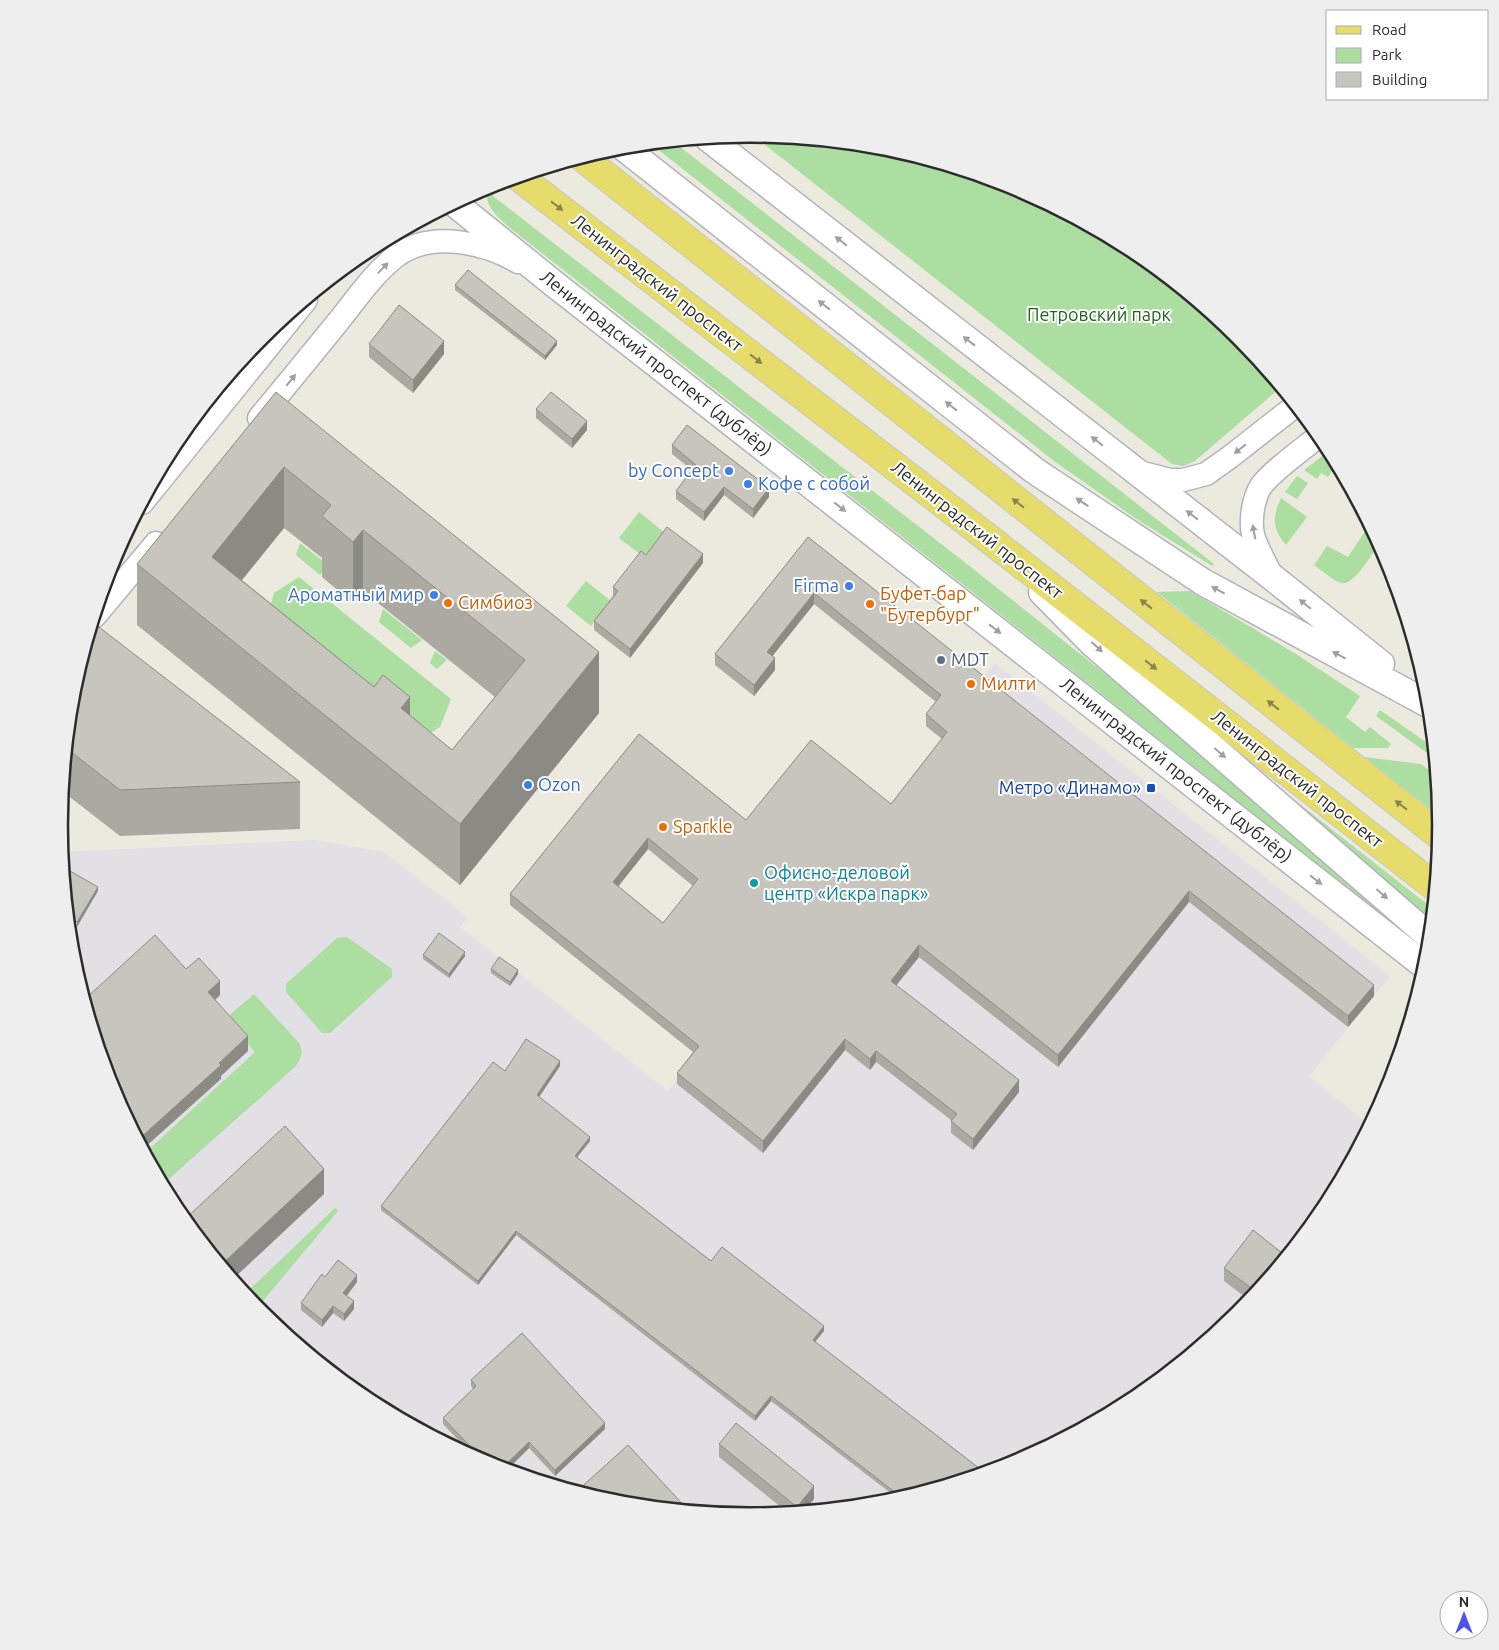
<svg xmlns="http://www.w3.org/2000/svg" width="1499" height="1650" font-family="Ubuntu,sans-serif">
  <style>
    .industrial { fill: #e2dfe5 }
    .green { fill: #acdea1 }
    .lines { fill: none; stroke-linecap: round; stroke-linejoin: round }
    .tertiary-casing { stroke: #b3b3be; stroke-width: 25 }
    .secondary-casing { stroke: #b3b3be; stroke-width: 29 }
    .primary-casing { stroke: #c8c8c8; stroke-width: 30 }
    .tertiary { stroke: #fff; stroke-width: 22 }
    .secondary { stroke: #fff; stroke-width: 26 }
    .primary { stroke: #e5dc6c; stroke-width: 28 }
    .wall { fill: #aca9a3; fill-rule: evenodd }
    .shaded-wall { fill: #8c8a85 }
    .building { fill: #c8c5be; stroke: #8c8a85; fill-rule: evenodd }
    .oneway { fill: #88844c }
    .oneway2 { fill: #a0a0a0 }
    .shop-dot { fill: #3f7fe0; stroke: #fff; stroke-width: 2 }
    .food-dot { fill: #e8710a; stroke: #fff; stroke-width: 2 }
    .service-dot { fill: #5c6f8a; stroke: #fff; stroke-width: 2 }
    .transit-dot { fill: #1a4fb4; stroke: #fff; stroke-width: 2 }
    .culture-dot { fill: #0f9aa8; stroke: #fff; stroke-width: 2 }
    .labels { text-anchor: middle; stroke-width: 4; stroke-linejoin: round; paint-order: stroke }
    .street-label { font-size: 18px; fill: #2c2c2c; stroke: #fff }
    .park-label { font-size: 18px; fill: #246321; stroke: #fff }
    .shop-label { font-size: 18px; fill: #366cbe; stroke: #fff; text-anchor: end }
    .food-label { font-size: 18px; fill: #c56008; stroke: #fff; text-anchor: start }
    .service-label { font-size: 18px; fill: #4e5e75; stroke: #fff; text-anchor: start }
    .transit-label { font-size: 18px; fill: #164399; stroke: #fff; text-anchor: end }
    .culture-label { font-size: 18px; fill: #0d838f; stroke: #fff; text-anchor: start }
    .rim { fill: none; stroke: #2c2c2c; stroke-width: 2.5 }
  </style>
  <rect width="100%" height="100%" fill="#ece9df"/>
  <!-- industrial -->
  <path class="industrial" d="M 995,663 L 1390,976 L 1309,1076 L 1369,1125 L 1324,1209 L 1238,1314 L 1133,1399 L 1014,1463 L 884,1503 L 749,1516 L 614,1502 L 485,1463 L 366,1399 L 261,1313 L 175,1209 L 111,1089 L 72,959 L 61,850 L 65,852 L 314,840 L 384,852 L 468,917 L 460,927 L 668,1091 L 945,742 L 954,715 Z"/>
  <!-- green -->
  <path class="green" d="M 751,134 L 885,148 L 1014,187 L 1134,251 L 1238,337 L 1280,388 L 1195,461 L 1183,466 L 1172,464 Z
    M 674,142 L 1214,564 L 1212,566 L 1135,518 L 1054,461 L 651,144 Z
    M 504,181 L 493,196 L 967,564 L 1148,708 L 1414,940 L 510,228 C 498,217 481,204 489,186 Z
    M 1329,451 L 1336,465 L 1328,477 L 1321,473 L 1317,479 L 1304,470 Z
    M 1297,476 L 1308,483 L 1297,499 L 1285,492 Z
    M 1281,498 L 1307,517 L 1286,545 C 1272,528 1272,518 1281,498 Z
    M 639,512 L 664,532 L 644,557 L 619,538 Z
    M 1367,528 L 1372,531 L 1379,544 C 1371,555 1354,586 1341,583 C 1334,581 1320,569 1314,565 L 1327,546 L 1348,557 Z
    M 300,543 L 328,565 L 320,575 L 296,555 Z
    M 299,577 L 451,699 L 440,727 L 419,740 L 267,618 L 274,593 Z
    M 586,581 L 611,601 L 591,626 L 566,606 Z
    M 1190,591 L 1296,654 L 1360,696 L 1346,717 L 1365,732 L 1370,727 L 1391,744 L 1388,748 L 1353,748 L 1157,592 Z
    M 383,609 L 422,640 L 411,648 L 379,622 Z
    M 435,651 L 447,660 L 437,669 L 430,663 Z
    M 1380,710 L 1433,747 L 1434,758 L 1376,716 Z
    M 1364,757 L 1421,764 L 1435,775 L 1439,816 Z
    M 1288,795 L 1432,908 L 1431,921 L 1285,798 Z
    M 347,937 L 392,969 L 392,977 L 330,1033 L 322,1033 L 286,992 L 286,984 L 337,938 Z
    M 254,994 L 300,1044 C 303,1055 301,1059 295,1067 L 162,1185 L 145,1153 L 255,1052 L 225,1019 Z
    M 335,1208 L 338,1211 L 257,1308 L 245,1294 Z"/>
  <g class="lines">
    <!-- tertiary casing -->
    <g class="tertiary-casing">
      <path id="tertiary" d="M 259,418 C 285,387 311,355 337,323 C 355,301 372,275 395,257 C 429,230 484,242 518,262
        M 1139,472 L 1170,480 L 1183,480 L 1206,474 L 1230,457 L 1295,406
        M 142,503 L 306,300
        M 1272,577 C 1266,563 1257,549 1253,535 C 1250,520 1253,499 1261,486 C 1273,470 1303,449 1319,436
        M 95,616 L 156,543"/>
    </g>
    <!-- secondary casing -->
    <g class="secondary-casing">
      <path id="secondary" d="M 708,138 L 1272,577 L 1381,664
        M 623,147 L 1035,471 L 1203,582 L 1428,704
        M 454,203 L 553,283 L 1425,966
        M 1042,592 L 1092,643 L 1429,936"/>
    </g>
    <!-- primary casing -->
    <g class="primary-casing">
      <path id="primary" d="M 582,157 L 1439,835
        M 519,177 L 988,538 L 1434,886"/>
    </g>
    <!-- tertiary -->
    <use href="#tertiary" class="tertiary"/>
    <!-- secondary -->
    <use href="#secondary" class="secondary"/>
    <!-- primary -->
    <use href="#primary" class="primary"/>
  </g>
  <!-- wall -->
  <path class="wall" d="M 455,285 L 557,345 L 545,360 L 455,290 Z
    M 369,344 L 444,354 L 413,393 L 369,357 Z
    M 276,392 L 599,713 L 460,885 L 137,625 L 137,564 ZM 284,528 L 322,558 L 322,577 L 353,603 L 363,591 L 495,697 L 452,750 L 242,580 Z
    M 536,409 L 587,430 L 572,448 L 536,418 Z
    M 672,445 L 769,497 L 753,518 L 724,495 L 704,521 L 676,499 L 676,491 L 692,470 L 672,454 Z
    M 808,537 L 1374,996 L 1348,1027 L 1189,902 L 1058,1067 L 919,957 L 896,985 L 1019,1092 L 973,1150 L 951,1133 L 951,1120 L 876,1062 L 870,1070 L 845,1050 L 763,1153 L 677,1084 L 677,1073 L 693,1052 L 510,905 L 510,894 L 639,734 L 746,820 L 891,804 L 942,739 L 926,726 L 926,714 L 936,702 L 814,604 L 772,656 L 775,670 L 754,696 L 715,665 L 715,654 ZM 648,849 L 693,886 L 663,923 L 618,886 Z
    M 646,555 L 703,563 L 630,658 L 594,630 L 594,621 L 613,596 L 613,587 Z
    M 72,690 L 300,782 L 300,829 L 120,836 L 62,791 Z
    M 423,955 L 465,956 L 449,978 L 423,959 Z
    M 491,969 L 518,974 L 510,986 L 491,973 Z
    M 560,1066 L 539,1097 L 590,1141 L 577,1157 L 711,1261 L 824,1331 L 815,1342 L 984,1472 L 897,1498 L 771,1401 L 755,1421 L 516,1235 L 478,1285 L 381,1210 L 381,1206 L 505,1071 Z
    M 1282,1259 L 1249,1300 L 1224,1281 L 1224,1268 Z
    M 325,1277 L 357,1282 L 347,1296 L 354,1309 L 344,1321 L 333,1313 L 322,1327 L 301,1310 L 301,1303 Z
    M 471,1380 L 605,1429 L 555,1476 L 529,1448 L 507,1470 L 485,1463 L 475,1458 L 443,1424 L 443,1418 L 473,1389 L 471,1386 Z
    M 719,1444 L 814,1499 L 805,1510 L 787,1512 L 719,1457 Z"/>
  <!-- shaded-wall -->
  <path class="shaded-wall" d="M 444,341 L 444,354 L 413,393 L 413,380 Z
    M 557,341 L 557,345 L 545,360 L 545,356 Z
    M 587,421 L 587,430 L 572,448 L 572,439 Z
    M 284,467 L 284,528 L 212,617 L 212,557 Z
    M 724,487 L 724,495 L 704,521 L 704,512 Z
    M 769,488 L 769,497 L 753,518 L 753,509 Z
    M 363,530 L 363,591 L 353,603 L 353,542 Z
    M 703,554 L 703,563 L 630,658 L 630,649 Z
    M 814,593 L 814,604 L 767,663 L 767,652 Z
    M 599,652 L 599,713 L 460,885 L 460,824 Z
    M 775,658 L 775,670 L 754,696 L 754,685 Z
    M 410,697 L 410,758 L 401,708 Z
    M 648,838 L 648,849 L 613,893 L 613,882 Z
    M 98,887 L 98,891 L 77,927 L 77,922 Z
    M 1189,891 L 1189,902 L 1058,1067 L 1058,1055 Z
    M 76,921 L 76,926 L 70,938 L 70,935 Z
    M 919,945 L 919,957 L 891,992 L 891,981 Z
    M 465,952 L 465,956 L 449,978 L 449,974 Z
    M 518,970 L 518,974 L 510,986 L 510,982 Z
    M 220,981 L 220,995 L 208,1007 L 208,992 Z
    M 1374,985 L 1374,996 L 1348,1027 L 1348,1016 Z
    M 248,1036 L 248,1051 L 221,1076 L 221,1079 L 143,1149 L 138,1140 Z
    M 845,1039 L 845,1050 L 763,1153 L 763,1141 Z
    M 876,1051 L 876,1062 L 870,1070 L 870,1059 Z
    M 560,1061 L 560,1066 L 537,1100 L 537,1095 Z
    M 1019,1080 L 1019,1092 L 973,1150 L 973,1139 Z
    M 590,1137 L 590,1141 L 575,1160 L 575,1156 Z
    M 324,1169 L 324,1194 L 233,1279 L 221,1265 Z
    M 516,1231 L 516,1235 L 478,1285 L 478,1281 Z
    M 1282,1253 L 1282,1259 L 1254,1294 L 1254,1290 Z
    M 357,1275 L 357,1282 L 343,1300 L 343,1293 Z
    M 354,1301 L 354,1309 L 344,1321 L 344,1314 Z
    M 333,1306 L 333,1313 L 322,1327 L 322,1320 Z
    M 824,1326 L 824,1331 L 813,1344 L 813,1340 Z
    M 771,1396 L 771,1401 L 755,1421 L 755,1416 Z
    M 605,1423 L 605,1429 L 555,1476 L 555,1470 Z
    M 529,1442 L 529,1448 L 507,1470 L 502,1468 Z
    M 814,1486 L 814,1499 L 805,1510 L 797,1511 L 797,1507 Z"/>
  <!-- building -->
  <path class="building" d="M 468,270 L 557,341 L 545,356 L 455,285 Z
    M 399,305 L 444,341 L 413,380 L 369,344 Z
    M 276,392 L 599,652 L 460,824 L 137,564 ZM 284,467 L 331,505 L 322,516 L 353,542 L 363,530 L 525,660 L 452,750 L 401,708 L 410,697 L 383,675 L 374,687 L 212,557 Z
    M 551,392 L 587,421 L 572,439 L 536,409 Z
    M 687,425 L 769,488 L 753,509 L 724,487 L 704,512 L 676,491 L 696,465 L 672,445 Z
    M 667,527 L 703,554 L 630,649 L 594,621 L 618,591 L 613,587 L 641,551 L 646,555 Z
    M 808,537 L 1374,985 L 1348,1016 L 1189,891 L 1058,1055 L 919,945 L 891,981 L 1019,1080 L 973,1139 L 951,1121 L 957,1114 L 876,1051 L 870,1059 L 845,1039 L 763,1141 L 677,1073 L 699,1046 L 510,894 L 639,734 L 746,820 L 811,740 L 891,804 L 947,732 L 926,714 L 941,695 L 814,593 L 767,652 L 775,658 L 754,685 L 715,654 ZM 648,838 L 698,879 L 663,923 L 613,882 Z
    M 95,624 L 300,782 L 120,790 L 66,748 L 72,690 L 90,630 Z
    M 63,867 L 98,887 L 77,922 L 76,921 L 70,935 Z
    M 439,933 L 465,952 L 449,974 L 423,955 Z
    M 155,935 L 186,969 L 199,958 L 220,981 L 208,992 L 248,1036 L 219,1063 L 221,1065 L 138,1140 L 111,1089 L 84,1000 Z
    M 499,957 L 518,970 L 510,982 L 491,969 Z
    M 526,1039 L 560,1061 L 537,1095 L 590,1137 L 575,1156 L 711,1261 L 722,1247 L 824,1326 L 813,1340 L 984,1472 L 901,1497 L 771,1396 L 755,1416 L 516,1231 L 478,1281 L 381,1206 L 493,1062 L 505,1071 Z
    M 285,1126 L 324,1169 L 221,1265 L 184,1220 Z
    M 1253,1230 L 1282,1253 L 1254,1290 L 1224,1268 Z
    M 338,1260 L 357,1275 L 343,1293 L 354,1301 L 344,1314 L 333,1306 L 322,1320 L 301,1303 L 322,1274 L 325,1277 Z
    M 522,1333 L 605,1423 L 555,1470 L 529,1442 L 502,1468 L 486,1463 L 443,1418 L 476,1386 L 471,1380 Z
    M 736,1423 L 814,1486 L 797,1507 L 719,1444 Z
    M 628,1445 L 688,1510 L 614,1502 L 577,1491 Z"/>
  <!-- one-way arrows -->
  <defs><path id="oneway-solid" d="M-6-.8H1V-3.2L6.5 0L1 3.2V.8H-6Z" transform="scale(1.25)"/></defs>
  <g class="oneway">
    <use href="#oneway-solid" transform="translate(557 206) rotate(38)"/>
    <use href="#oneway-solid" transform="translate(756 359) rotate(38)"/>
    <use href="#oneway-solid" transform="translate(1018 503) rotate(-142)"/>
    <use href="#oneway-solid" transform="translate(1146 604) rotate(-142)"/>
    <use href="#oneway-solid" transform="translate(1151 665) rotate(38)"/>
    <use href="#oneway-solid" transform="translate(1273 705) rotate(-142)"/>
    <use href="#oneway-solid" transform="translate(1401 805) rotate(-142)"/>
  </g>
  <g class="oneway2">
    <use href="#oneway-solid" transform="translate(841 241) rotate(-142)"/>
    <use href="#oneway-solid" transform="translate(383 268) rotate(-46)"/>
    <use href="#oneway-solid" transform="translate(824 305) rotate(-142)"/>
    <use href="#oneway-solid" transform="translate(969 341) rotate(-142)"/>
    <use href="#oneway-solid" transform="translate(291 380) rotate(-51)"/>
    <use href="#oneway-solid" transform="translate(951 406) rotate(-142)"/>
    <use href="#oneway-solid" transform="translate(1097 441) rotate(-142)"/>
    <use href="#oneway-solid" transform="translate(1240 449) rotate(142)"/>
    <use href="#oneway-solid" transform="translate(1082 502) rotate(-147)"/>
    <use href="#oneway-solid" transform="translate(840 507) rotate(38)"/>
    <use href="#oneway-solid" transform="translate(1192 515) rotate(-142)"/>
    <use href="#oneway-solid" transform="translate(1254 532) rotate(-101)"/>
    <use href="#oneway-solid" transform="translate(1218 590) rotate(-152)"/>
    <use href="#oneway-solid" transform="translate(1305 604) rotate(-141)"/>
    <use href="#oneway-solid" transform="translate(995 629) rotate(38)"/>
    <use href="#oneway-solid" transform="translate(1097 647) rotate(42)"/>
    <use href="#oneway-solid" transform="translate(1339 655) rotate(-152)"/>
    <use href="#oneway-solid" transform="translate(1220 753) rotate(41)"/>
    <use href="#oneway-solid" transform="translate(1316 880) rotate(38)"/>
    <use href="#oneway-solid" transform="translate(1382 894) rotate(41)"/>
  </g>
  <!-- markers -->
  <g class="shop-dot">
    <circle cx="729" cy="471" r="5"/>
    <circle cx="748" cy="484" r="5"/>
    <circle cx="849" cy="586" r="5"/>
    <circle cx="434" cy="595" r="5"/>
    <circle cx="528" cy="785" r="5"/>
  </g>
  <g class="food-dot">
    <circle cx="448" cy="603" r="5"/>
    <circle cx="870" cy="604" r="5"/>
    <circle cx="971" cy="684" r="5"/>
    <circle cx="663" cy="827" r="5"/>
  </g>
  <circle class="service-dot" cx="941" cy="660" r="5"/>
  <rect class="transit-dot" x="1146" y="783" width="10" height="10" rx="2.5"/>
  <circle class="culture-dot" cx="754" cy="883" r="5"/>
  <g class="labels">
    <!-- street labels -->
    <g class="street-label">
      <text transform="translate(657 283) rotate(38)" y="6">Ленинградский проспект</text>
      <text transform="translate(656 363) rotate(38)" y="6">Ленинградский проспект (дублёр)</text>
      <text transform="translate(977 530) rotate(38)" y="6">Ленинградский проспект</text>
      <text transform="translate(1176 770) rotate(38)" y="6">Ленинградский проспект (дублёр)</text>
      <text transform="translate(1297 779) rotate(38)" y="6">Ленинградский проспект</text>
    </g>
    <!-- park labels -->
    <g class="park-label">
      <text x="1099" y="321">Петровский парк</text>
    </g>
    <!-- shop labels -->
    <g class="shop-label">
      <text x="719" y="477">by Concept</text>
      <text x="758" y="490" text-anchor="start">Кофе с собой</text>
      <text x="839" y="592">Firma</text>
      <text x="424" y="601">Ароматный мир</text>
      <text x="538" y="791" text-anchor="start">Ozon</text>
    </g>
    <!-- food labels -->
    <g class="food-label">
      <text x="880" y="600">Буфет-бар<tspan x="880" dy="21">"Бутербург"</tspan></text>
      <text x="458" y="609">Симбиоз</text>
      <text x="981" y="690">Милти</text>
      <text x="673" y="833">Sparkle</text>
    </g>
    <!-- service labels -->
    <g class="service-label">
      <text x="951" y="666">MDT</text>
    </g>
    <!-- transit labels -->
    <g class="transit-label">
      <text x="1141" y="794">Метро «Динамо»</text>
    </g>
    <!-- culture labels -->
    <g class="culture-label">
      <text x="764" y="879">Офисно-деловой<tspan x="764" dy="21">центр «Искра парк»</tspan></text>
    </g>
  </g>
  <!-- crop -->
  <path d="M0 0H1499V1650H0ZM68 825a682 682 0 1 1 1364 0a682 682 0 1 1-1364 0Z" fill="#eee" fill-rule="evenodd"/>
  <path class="rim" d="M68 825a682 682 0 1 1 1364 0a682 682 0 1 1-1364 0Z"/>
  <!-- legend -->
  <rect x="1326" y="10" width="162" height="90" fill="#ffffff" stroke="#ababab"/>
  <rect x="1336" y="26" width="25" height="8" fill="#e5dc6c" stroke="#ababab"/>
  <text x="1372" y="35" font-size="15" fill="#2c2c2c">Road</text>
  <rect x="1336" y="48" width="25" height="15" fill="#acdea1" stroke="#ababab"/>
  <text x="1372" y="60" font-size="15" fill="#2c2c2c">Park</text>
  <rect x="1336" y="72" width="25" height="15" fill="#c8c5be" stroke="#ababab"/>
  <text x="1372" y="85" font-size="15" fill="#2c2c2c">Building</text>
  <!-- north arrow -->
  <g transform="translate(1464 1615)"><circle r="24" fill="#ffffff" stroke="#ababab"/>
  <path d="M0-4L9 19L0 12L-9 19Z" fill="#4e52ea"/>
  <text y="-8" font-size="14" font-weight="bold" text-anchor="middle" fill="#2c2c2c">N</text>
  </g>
</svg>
